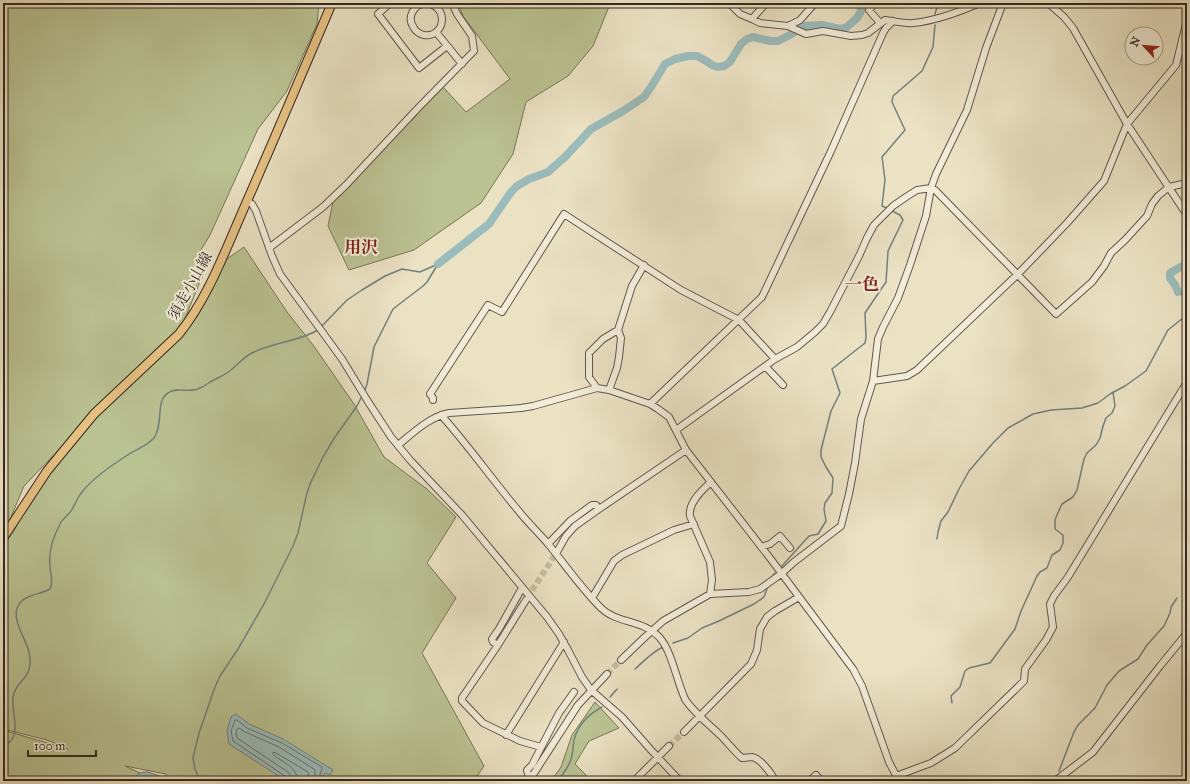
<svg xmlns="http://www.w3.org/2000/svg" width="1190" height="784" font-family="'IM FELL Great Primer','Noto Serif JP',serif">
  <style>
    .green { fill: #bac292; stroke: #77765a }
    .water { fill: #9bbcbc; stroke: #72817e }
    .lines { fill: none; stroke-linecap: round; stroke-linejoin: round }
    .shore { stroke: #68726e; stroke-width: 1 }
    .stream { stroke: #72817e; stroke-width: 1.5 }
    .river { stroke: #9bbcbc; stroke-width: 8 }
    .minor-tunnel { stroke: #c6bda3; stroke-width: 6; stroke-dasharray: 6 3; stroke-linecap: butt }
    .minor-casing { stroke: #62574a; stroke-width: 8 }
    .major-casing { stroke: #342921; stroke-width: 10 }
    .minor { stroke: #f2ecd9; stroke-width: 6 }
    .major { stroke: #e6c182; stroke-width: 8 }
    .labels { text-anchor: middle; stroke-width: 4; stroke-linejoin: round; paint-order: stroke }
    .street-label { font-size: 15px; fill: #342921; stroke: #f2ecd9 }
    .quarter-label { font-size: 17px; font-weight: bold; fill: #7a1f14; stroke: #f2ecd9 }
  </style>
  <rect width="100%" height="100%" fill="#ebe2c4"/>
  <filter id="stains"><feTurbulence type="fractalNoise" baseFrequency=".005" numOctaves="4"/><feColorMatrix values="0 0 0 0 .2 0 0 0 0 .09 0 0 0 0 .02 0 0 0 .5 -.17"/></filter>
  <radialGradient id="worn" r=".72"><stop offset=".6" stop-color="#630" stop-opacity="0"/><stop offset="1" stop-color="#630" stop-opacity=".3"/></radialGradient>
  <!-- green -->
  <path class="green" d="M 3,3 L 319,3 L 317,24 L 287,91 L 258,129 L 210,235 L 198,255 L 206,267 L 182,326 L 155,350 L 24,486 L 3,536 Z
    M 458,3 L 610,3 L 610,4 L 593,46 L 568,76 L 526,102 L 513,154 L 481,203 L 414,250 L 349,270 L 328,226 L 333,202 L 347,179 L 399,133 L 443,87 L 466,112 L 510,79 L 463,16 Z
    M 244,247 L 287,312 L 313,345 L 354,404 L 384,457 L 427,489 L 456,517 L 427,563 L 456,598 L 422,653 L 484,766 L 474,781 L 166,781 L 166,774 L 125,766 L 157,781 L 3,781 L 3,730 L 68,749 L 47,740 L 3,729 L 3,547 L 15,529 L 30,497 L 106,403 L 187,329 L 227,259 Z
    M 595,702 L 619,728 L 589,741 L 575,764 L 586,775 L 583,781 L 551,781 L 561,767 L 572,735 Z"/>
  <!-- water -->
  <path class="water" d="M 236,714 L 249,724 L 283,739 L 333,770 L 330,775 L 325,773 L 324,774 L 323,781 L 286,781 L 229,744 L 227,731 L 231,717 Z
    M 143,772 L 148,772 L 165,778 L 164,781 L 160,780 L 136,781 L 135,777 L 138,774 Z"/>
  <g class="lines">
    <!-- shore -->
    <path class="shore" d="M 287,781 L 285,776 L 233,741 L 231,731 L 235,720 L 237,720 L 247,728 L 282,743 L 322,767 L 322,769 L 320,774 L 320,781
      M 292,781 L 291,776 L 288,772 L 237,738 L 236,732 L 237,729 L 239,728 L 245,732 L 279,747 L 314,769 L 315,770 L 315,781
      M 298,781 C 297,767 283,762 273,755 L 273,752 L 276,753 L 308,772 L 309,781"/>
    <!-- stream -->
    <path class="stream" d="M 935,14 L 937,7 L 954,3
      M 887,208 L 882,206 L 885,180 L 882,157 L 905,130 L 892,102 L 893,96 L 922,71 L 933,47 L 935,25
      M 1178,292 L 1186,297 L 1187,303
      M 321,327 L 347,300 L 362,290 L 385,276 L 402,269 L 420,272 L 438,264
      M 364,393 L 367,384 L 374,347 L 393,309 L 423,286 L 427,282 L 438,264
      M 937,539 L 938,532 L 941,521 L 948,512 L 959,489 L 969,471 L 993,443 L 1008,428 L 1033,414 L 1051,410 L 1082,408 L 1098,403 L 1110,394 L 1125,386 L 1146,371 L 1168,330 L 1183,318 L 1187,308
      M 781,567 L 809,536 L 818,534 L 826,521 L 824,509 L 825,503 L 832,493 L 833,478 L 826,467 L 821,457 L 821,450 L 831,411 L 840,393 L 832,369 L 865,343 L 866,338 L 865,313 L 886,282 L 888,251 L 903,220 L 900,215 L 892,211
      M 770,579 L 775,573
      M 673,643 L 688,638 L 702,628 L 719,621 L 754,604 L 764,597 L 768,586
      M 635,669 C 644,661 652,652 663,647
      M 610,697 L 617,689
      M 952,703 L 951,696 L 960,687 L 965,671 L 969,668 L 990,663 L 1015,629 L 1021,611 L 1037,576 L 1040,572 L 1047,568 L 1052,555 L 1060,550 L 1063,543 L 1063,535 L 1055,529 L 1055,520 L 1057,515 L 1062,504 L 1073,497 L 1077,490 L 1084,459 L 1087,453 L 1096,445 L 1100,438 L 1103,426 L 1106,418 L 1112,413 L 1115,406 L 1113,392
      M 3,747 C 24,736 11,715 13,697 C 16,678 35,680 29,652 C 26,639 11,619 18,606 C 24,594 40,595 50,589 C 54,581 50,574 50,566 C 48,551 54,535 61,522 C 64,518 68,515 71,511 C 75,505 77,498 82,492 C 93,478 111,466 126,456 C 135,450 147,446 154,438 C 164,424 155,401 168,393 C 177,386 190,394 200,388 C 203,387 207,384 210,382 C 217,378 225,375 231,370 C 238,364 244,357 252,353 C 273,342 298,342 318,330
      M 1059,771 L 1074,732 L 1078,725 L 1095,708 L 1107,685 L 1119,671 L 1138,659 L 1147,645 L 1164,626 L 1170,613 L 1171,607 L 1177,598
      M 200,781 L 195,769 L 193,758 L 199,733 L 215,687 L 220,676 L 238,649 L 264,604 L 293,546 L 298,533 L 306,497 L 310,484 L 323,457 L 335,437 L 357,406 L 362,396
      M 558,781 C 562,775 567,769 570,762 C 573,755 573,747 574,740 C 578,724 589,714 602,707"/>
    <!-- river -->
    <path class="river" d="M 438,264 L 489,224 L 511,192 L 517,186 L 529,179 L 548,172 L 566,156 L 591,129 L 623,111 L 644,97 L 651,87 L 665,64 L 675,59 L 688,56 L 697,56 L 708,62 L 712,65 L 718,67 L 724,66 L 730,62 L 741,44 L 747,39 L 753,37 L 770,41 L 778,41 L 790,35 L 802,26 L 822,25 L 840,29 L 847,27 L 857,18 L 861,11 L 861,3
      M 1178,292 L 1175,285 L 1170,278 L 1170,273 L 1184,265 L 1187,259"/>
    <!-- minor-tunnel -->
    <path class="minor-tunnel" d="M 527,598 L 557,552
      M 607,674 L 621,660
      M 669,746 L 684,732"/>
    <!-- minor casing -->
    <g class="minor-casing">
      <path id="minor" d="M 390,3 L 378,14 L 419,68 L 447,46
        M 425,3 C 414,5 406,17 414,28 C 416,32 420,34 424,35 C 445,38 450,6 426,3
        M 729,3 L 740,14 L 752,19 L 760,23 L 788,26 L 806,34 L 823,31 L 851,36 L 862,35 L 868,33 L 885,20 C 894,21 905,24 913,23 C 936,21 959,12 980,3
        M 875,3 L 869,10 L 880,23
        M 1048,3 L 1064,17 L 1073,28 L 1127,124 L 1187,215
        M 3,4 L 6,3
        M 752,19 L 766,3
        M 788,26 L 800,20 L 815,3
        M 436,32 L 462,64
        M 247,201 L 252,204 L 256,211 L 272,256 L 280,274 L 342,359 L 367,400 L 391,437 L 410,460 L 462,515 L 547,617 L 559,634 L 568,650 L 582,677 L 591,690 L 622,717 L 651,750 L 680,781
        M 269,248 L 323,207 L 346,185 L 419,107 L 474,51 L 472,36 L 457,14 L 452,3
        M 766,367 L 783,385
        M 873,381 L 907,376 L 917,370 L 1018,274 L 1067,223 L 1104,181 L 1127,124 L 1176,65 L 1187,20
        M 597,388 L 589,377 L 589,353 L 603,339 L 618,330
        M 609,390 L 617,368 L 619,357 L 621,338 L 618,330 L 632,286 L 644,265
        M 433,400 L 433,398 L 430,394 L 488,305 L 502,312 L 564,214 L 681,290 L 739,320 L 775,359
        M 650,404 L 762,297 L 831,151 L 883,33 L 886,28 L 893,21
        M 441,415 C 468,445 491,478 517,509 C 527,522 539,533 549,545 C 566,566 582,589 601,608 C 617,624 643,619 660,638 C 672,652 677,682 685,699 C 691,710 712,727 721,736 C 728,743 734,751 742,758 C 745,758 749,757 752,757 C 760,758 772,774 775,781
        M 676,430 L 775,359 L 797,347 L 815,332 L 823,324 L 830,312 L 859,256 L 867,238 L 874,225 L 893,206 L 906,197 L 917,190 L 931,188 L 935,190 L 1056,314 L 1092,282 L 1104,266 L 1111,253 L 1125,240 L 1147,216 L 1152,204 L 1158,196 L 1169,187 L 1187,183
        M 398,445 C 413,433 429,417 449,413 L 509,409 L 521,408 L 533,406 L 597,388 L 609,390 L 650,404 L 658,409 L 669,417 L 686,450 L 770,558 L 853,669 L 862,686 L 889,762 L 899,781
        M 548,544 L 570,521 L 592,505 L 596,505 L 599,509
        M 761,547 L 770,544 L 780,536 L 790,548
        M 557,552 L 566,536 L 575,526 L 599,509 L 686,450
        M 710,594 L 712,580 L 710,562 L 690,516 C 688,503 702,490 711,482
        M 592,598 L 614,561 L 622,555 L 674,530 L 694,524
        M 526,600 L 498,645 L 462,698 L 462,701 L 483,723 L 520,741 L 541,747
        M 498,645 L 493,642 L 492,639 L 499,629 L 522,588
        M 621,660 L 645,637 L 663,621 L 710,594 L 749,592 L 760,589 L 781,574 L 794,562 L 841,526 L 849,494 L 855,463 L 861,419 L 873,381 L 878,339 L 883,327 L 898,298 L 910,265 L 926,216 L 931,188 L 936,174 L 967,110 L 986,48 L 1003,3
        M 684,732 L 751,664 L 757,650 L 760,629 L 767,617 L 775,611 L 799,597
        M 506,735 L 564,642
        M 896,776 L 931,763 L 955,748 L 1024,681 L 1025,669 L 1046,640 L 1053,627 L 1050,604 L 1054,596 L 1068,577 L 1187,382
        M 531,777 L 528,774 L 527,770 L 532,765 L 559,713 L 574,692
        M 529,781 L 578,705 L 607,674
        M 634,781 L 669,746
        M 809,781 L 816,775 L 822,781
        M 1055,781 L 1093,752 L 1160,666 L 1187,633"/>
    </g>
    <!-- major casing -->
    <g class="major-casing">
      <path id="major" d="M 3,538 L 47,471 L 94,414 L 179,334 C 208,298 225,251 244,208 C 274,140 303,71 332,3"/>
    </g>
    <!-- minor -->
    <use href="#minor" class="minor"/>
    <!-- major -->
    <use href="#major" class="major"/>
  </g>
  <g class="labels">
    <!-- street labels -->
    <g class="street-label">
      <text transform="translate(190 286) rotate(-61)" y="5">須走小山線</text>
    </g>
    <!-- quarter labels -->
    <g class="quarter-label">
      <text x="361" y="253">用沢</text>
      <text x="862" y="290">一色</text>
    </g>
  </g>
  <!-- margin -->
  <rect width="1190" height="784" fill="none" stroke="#ebe2c4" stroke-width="16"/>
  <rect x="4" y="4" width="1182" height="776" fill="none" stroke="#342921" stroke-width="2"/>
  <rect x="8" y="8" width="1174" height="768" fill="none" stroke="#342921"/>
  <!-- north arrow -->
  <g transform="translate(1144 46) rotate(296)"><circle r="19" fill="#f2ecd9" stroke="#a69e8f"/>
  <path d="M0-3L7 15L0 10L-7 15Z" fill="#8f2418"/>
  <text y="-6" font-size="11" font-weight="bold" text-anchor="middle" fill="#342921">N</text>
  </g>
  <!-- scale -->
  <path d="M28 750v6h68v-6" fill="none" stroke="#342921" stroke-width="2"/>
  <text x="34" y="750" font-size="12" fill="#342921" stroke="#f2ecd9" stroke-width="3" paint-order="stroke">100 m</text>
  <rect width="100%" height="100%" filter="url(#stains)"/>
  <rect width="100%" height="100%" fill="url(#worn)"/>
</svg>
